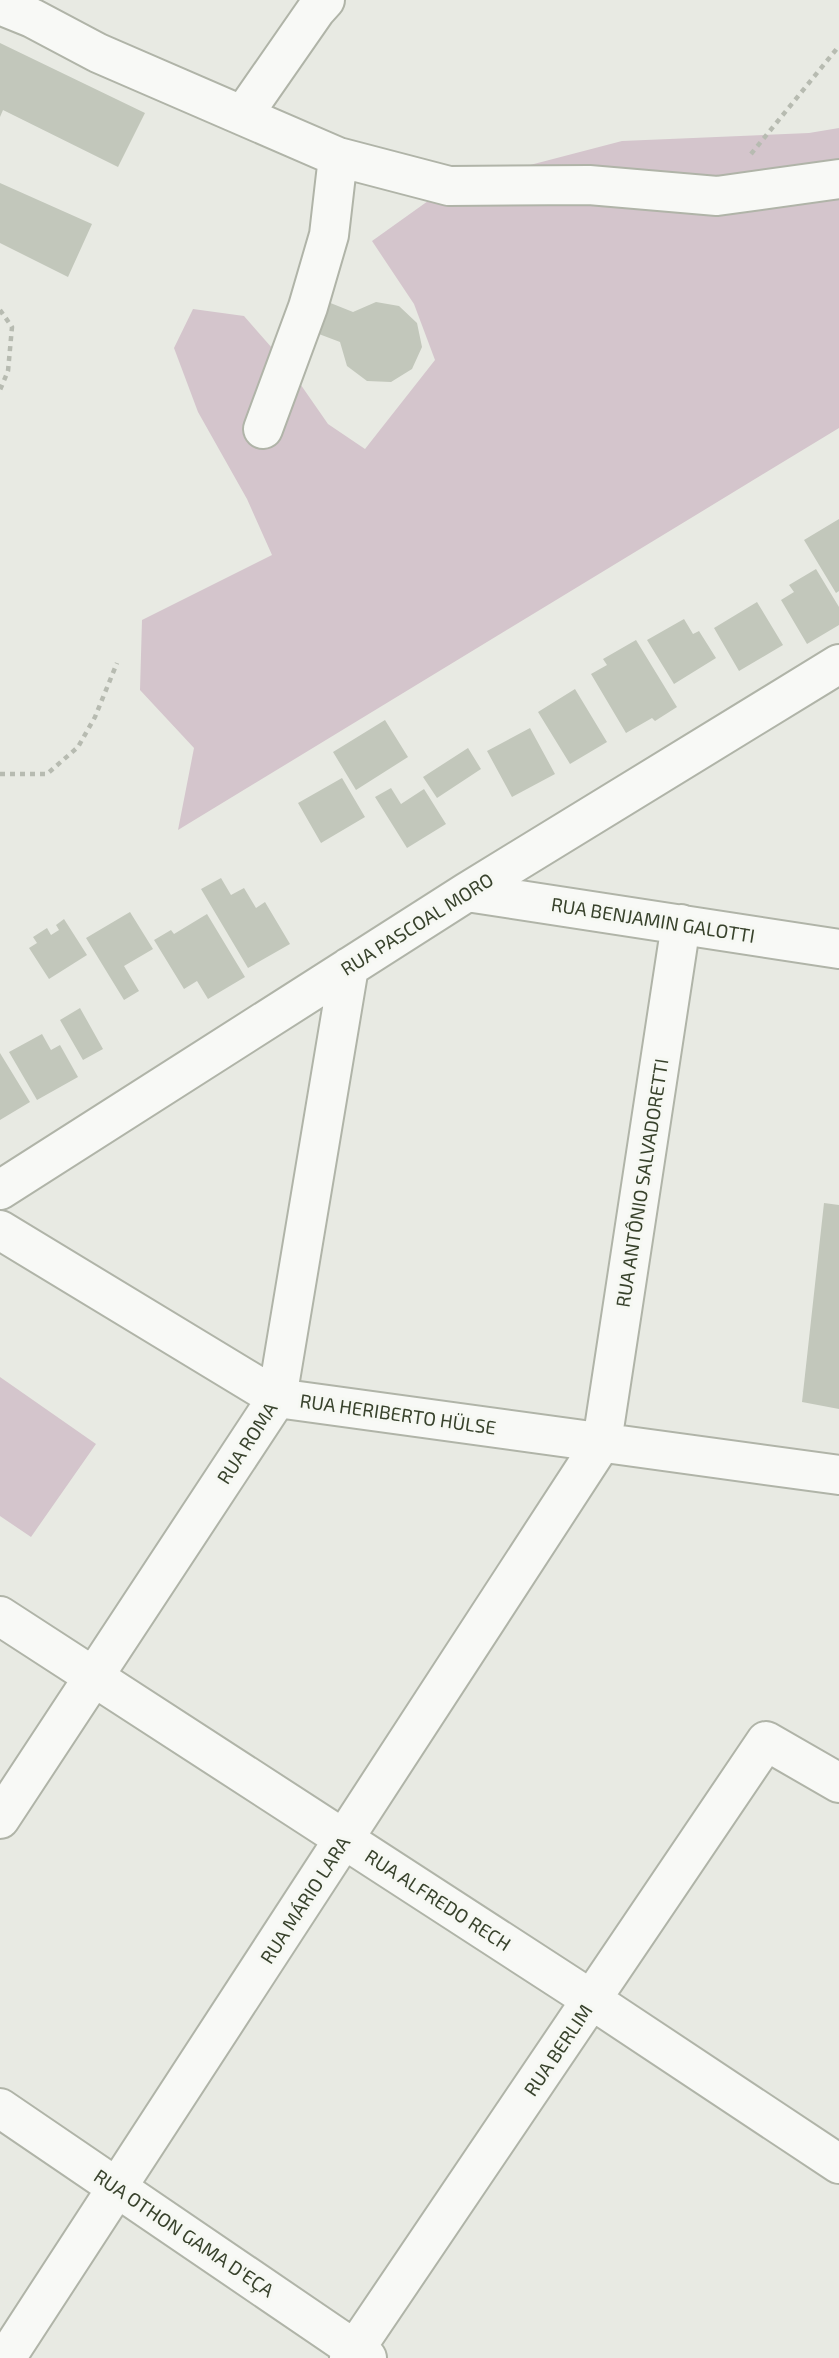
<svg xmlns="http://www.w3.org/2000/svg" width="839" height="2358" font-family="'Exo 2',sans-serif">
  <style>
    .green { fill: #d4c5cc }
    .building { fill: #c2c7bb }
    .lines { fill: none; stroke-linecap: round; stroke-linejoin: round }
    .minor-casing { stroke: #b0b4a8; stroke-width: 42 }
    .path { stroke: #b7bbb1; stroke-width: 4.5; stroke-dasharray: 5 5; stroke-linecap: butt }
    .minor { stroke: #f8f9f6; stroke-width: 38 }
    .labels { text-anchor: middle; stroke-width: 6; stroke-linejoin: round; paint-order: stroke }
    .street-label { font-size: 19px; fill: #38422c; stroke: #f6f8f3 }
  </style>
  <rect width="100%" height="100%" fill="#e8eae3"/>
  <!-- green -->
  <path class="green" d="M 839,128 L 839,428 L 178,830 L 194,748 L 140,690 L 142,620 L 272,555 L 247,499 L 198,412 L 174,348 L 193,309 L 244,316 L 287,365 L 328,424 L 365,449 L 435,360 L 414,304 L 372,241 L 449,186 L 622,141 L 809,133 Z
    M 0,1377 L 96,1444 L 31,1537 L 0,1516 Z"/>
  <!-- building -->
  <path class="building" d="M 0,43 L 145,113 L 118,167 L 3,110 L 0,117 Z
    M 0,183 L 92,224 L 68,277 L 0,243 Z
    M 323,300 L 353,312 L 376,302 L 399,306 L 417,323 L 422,347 L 412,369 L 391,382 L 367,381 L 347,366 L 340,342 L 311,331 Z
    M 839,519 L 839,591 L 836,593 L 804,540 Z
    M 816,569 L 839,607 L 839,625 L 807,644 L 781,600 L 794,592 L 789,585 Z
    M 757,602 L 783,645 L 739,671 L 714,628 Z
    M 684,619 L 693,634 L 699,631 L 716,658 L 674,684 L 647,640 Z
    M 636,640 L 677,707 L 655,721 L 652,718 L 626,733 L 591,674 L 607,665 L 603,659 Z
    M 575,689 L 607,742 L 570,764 L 538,712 Z
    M 385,720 L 408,757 L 356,790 L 333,752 Z
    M 530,728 L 555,774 L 512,797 L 487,751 Z
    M 468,748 L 481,769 L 437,798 L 423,777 Z
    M 342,778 L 365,817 L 321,843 L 298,803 Z
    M 391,788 L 401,804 L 424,789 L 446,824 L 407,848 L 375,797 Z
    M 221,878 L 231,895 L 244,888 L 256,908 L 265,902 L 290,944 L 248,968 L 201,889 Z
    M 130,912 L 153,949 L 124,966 L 139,991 L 124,1000 L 86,938 Z
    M 207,914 L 245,977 L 208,999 L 197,981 L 184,989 L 154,940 L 171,930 L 174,934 Z
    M 64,919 L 87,955 L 49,979 L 29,948 L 37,943 L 33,937 L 47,928 L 51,935 L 59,930 L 56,925 Z
    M 80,1008 L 103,1049 L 83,1060 L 60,1020 Z
    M 42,1034 L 51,1050 L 60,1045 L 78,1077 L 37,1100 L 9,1052 Z
    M 0,1053 L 30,1102 L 0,1120 Z
    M 824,1203 L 839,1205 L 839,1409 L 802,1402 Z"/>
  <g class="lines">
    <!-- minor casing -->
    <g class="minor-casing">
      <path id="minor" d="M 0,5 L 32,18 L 98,53 L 338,157 L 329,235 L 308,307 L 263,429
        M 243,115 L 316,10 L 325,0
        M 338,157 L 449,186 L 589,185 L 717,196 L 839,179
        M 467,892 L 839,949
        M 0,1190 L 467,892 L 839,664
        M 0,1230 L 277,1398 L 839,1475
        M 0,1616 L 592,2000 L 839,2164
        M 0,1819 L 277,1398 L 349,967
        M 0,2108 L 367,2358
        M 6,2358 L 602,1442 L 681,924
        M 349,2358 L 766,1741 L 839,1783"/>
    </g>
    <!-- path -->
    <path class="path" d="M 751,154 L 839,46
      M 0,310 L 12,327 L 8,371 L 0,390
      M 0,774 L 47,774 L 78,747 L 95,717 L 117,663"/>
    <!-- minor -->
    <use href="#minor" class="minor"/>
  </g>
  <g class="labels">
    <!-- street labels -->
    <g class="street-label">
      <text transform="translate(653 920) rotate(9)" y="7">RUA BENJAMIN GALOTTI</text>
      <text transform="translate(417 924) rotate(-32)" y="7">RUA PASCOAL MORO</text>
      <text transform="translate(642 1183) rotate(-81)" y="7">RUA ANTÔNIO SALVADORETTI</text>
      <text transform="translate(398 1414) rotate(8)" y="7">RUA HERIBERTO HÜLSE</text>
      <text transform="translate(247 1443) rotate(-57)" y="7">RUA ROMA</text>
      <text transform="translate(305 1900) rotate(-57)" y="7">RUA MÁRIO LARA</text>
      <text transform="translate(438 1900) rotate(33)" y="7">RUA ALFREDO RECH</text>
      <text transform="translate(558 2050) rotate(-56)" y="7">RUA BERLIM</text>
      <text transform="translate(184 2233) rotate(34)" y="7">RUA OTHON GAMA D'EÇA</text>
    </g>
  </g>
</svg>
